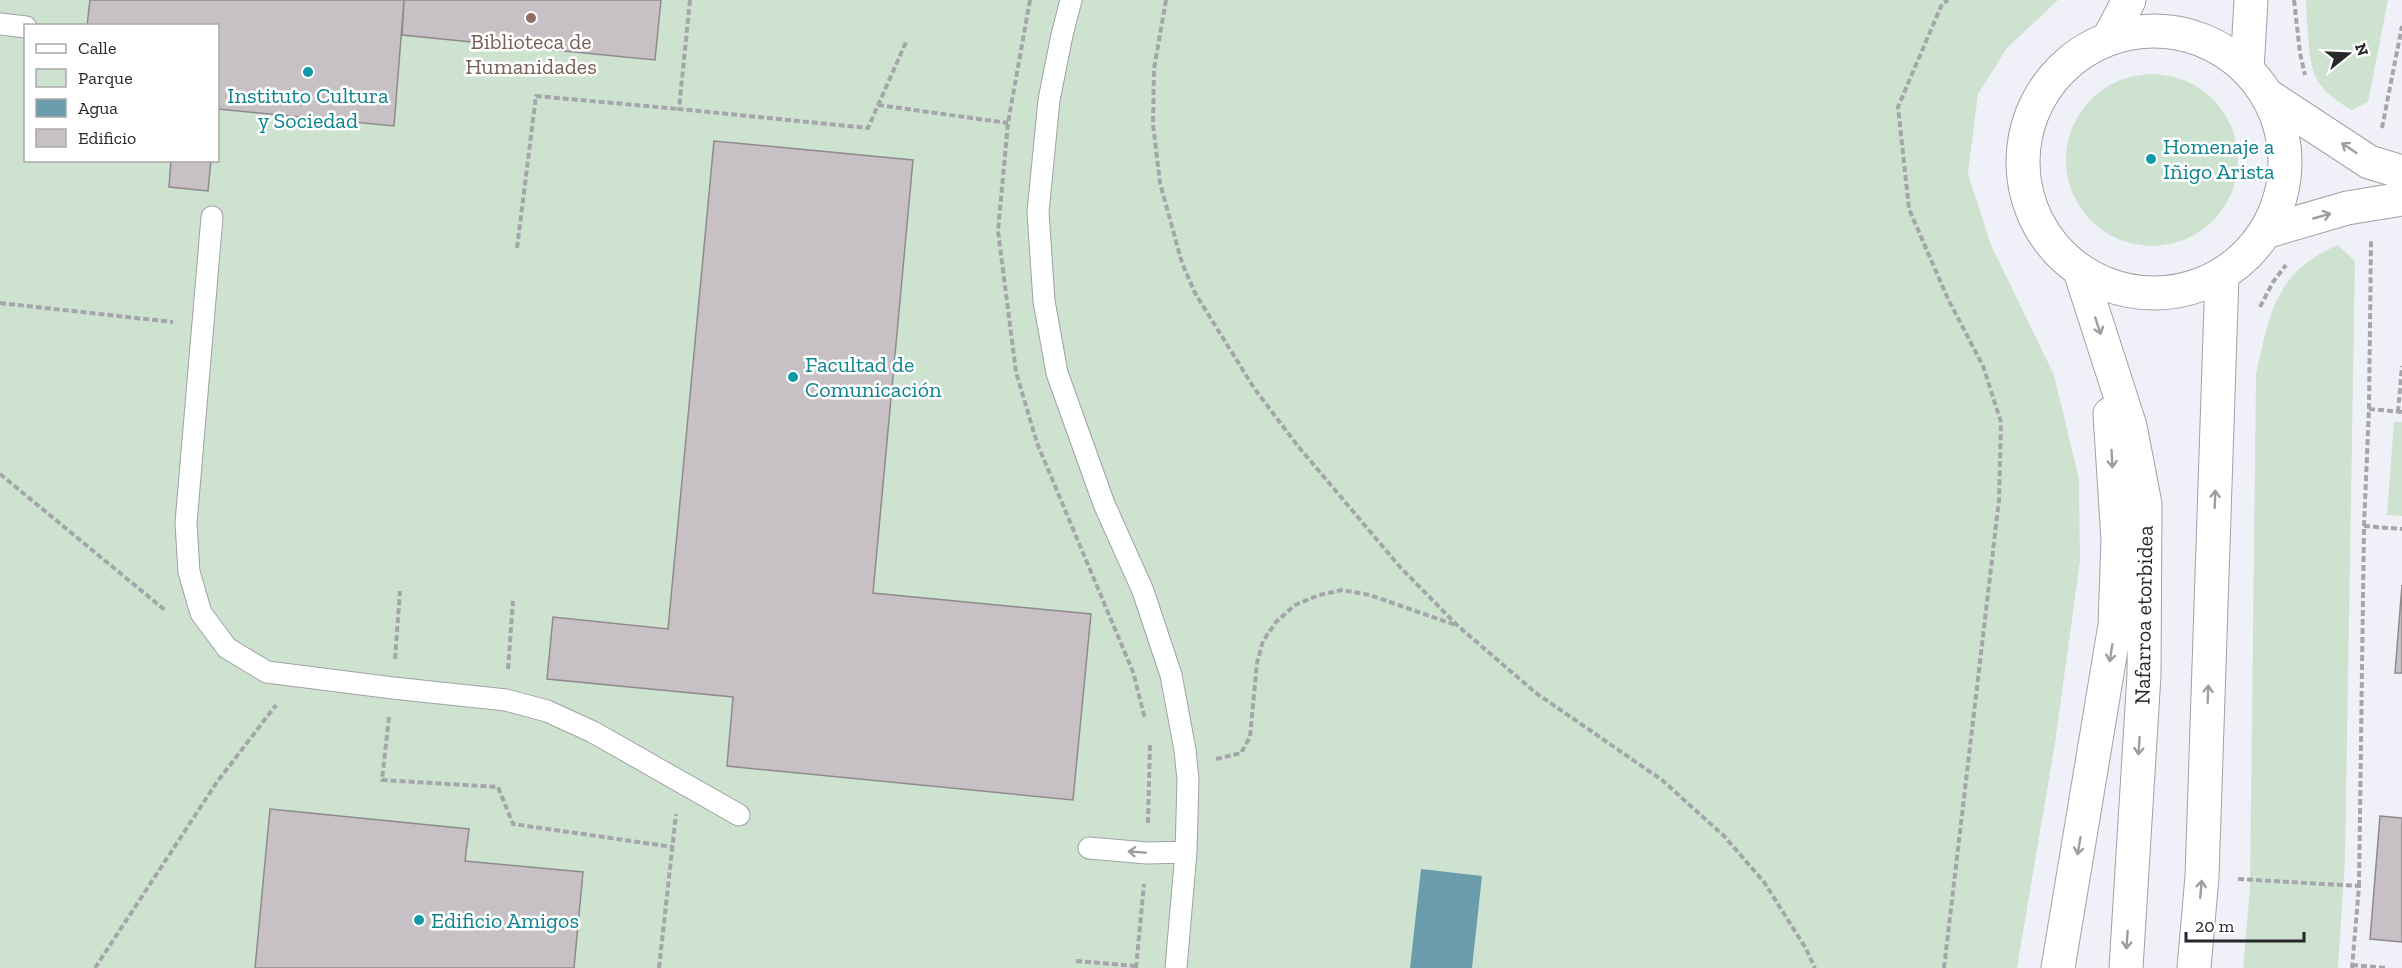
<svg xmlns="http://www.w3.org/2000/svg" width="2402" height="968" font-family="'Zilla Slab',serif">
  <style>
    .green { fill: #cde3cf; fill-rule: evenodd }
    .water { fill: #6b9cae }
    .building { fill: #c7c1c5; stroke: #8f8a8e; stroke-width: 1.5 }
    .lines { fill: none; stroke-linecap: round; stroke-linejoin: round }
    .service-casing { stroke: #a0a1a7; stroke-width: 23 }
    .tertiary-casing { stroke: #a0a1a7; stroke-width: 35 }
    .secondary-casing { stroke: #a0a1a7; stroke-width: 35 }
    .path { stroke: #a5a6ab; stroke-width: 4; stroke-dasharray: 6 3; stroke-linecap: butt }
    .service { stroke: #fff; stroke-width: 21 }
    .tertiary { stroke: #fff; stroke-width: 33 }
    .secondary { stroke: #fff; stroke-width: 33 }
    .oneway { stroke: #9e9e9f }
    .education-dot { fill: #8d6e63; stroke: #fff; stroke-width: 2 }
    .culture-dot { fill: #0f9aa8; stroke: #fff; stroke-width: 2 }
    .labels { text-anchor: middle; stroke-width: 5; stroke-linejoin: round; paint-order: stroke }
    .education-label { font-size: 22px; fill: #785e54; stroke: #fff }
    .culture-label { font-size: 22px; fill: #0d838f; stroke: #fff; text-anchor: start }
    .street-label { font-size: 22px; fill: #27282a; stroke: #fff }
  </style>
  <rect width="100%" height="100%" fill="#f0f1f8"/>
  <!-- green -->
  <path class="green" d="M 0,0 L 2058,0 L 2007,48 L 1978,94 L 1968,174 L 1991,245 L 2054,375 L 2079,479 L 2080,561 L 2055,743 L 2017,968 L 0,968 ZM 26,26 L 218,26 L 218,160 L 26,160 Z
    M 2306,0 L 2388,0 L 2368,102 L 2352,110 C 2338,102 2321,91 2315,75 C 2308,60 2307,18 2306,0 Z
    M2066 160a86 86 0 1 1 172 0a86 86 0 1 1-172 0Z
    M 2338,245 L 2355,261 L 2345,859 L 2338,968 L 2243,968 L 2250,888 L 2256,374 C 2270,312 2275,272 2338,245 Z
    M 2394,422 L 2402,422 L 2402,516 L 2387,515 Z"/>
  <!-- water -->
  <path class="water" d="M 1421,869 L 1482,876 L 1472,968 L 1410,968 Z"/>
  <!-- building -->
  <path class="building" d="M 90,0 L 404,0 L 394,126 L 218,109 L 218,26 L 87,26 Z
    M 404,0 L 661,0 L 655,60 L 402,35 Z
    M 714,141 L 913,160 L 873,593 L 1091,614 L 1073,800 L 727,766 L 733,697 L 547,679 L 553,617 L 668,629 Z
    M 171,160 L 211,160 L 208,191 L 169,187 Z
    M 2402,585 L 2402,673 L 2395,673 Z
    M 270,809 L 469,829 L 465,861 L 583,872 L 574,968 L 255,968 Z
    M 2380,816 L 2402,818 L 2402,942 L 2370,939 Z"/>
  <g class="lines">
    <!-- service casing -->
    <g class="service-casing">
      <path id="service" d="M 1071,0 L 1062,35 L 1049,100 L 1038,212 L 1044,301 L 1057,373 L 1104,504 L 1143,591 L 1171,675 L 1185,750 L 1188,780 L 1186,852 L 1176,968
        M 0,24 L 26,27
        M 212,217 L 186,523 L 189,572 L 201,613 L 227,648 L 267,672 L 393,688 L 506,700 L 547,711 L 593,732 L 739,815
        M 1089,848 L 1147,853 L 1186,852"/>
    </g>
    <!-- tertiary casing -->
    <g class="tertiary-casing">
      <path id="tertiary" d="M 2267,95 L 2369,162 L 2402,172
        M 2265,232 L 2347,208 L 2402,199"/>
    </g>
    <!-- secondary casing -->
    <g class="secondary-casing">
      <path id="secondary" d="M2023 162a131 131 0 1 1 262 0a131 131 0 1 1-262 0Z
        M 2109,38 L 2129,0
        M 2247,70 L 2251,0
        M 2080,271 L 2130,426 L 2145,504 L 2144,675 L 2126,968
        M 2058,968 L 2115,625 L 2118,540 L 2110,414
        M 2194,968 L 2202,877 L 2222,275"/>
    </g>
    <!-- path -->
    <path class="path" d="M 690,0 L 679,109 L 868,128 L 906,42
      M 1030,0 L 1008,123 L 998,231 L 1016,372 L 1037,443 L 1133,672 L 1145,719
      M 1166,0 L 1154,69 L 1153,124 L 1160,183 L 1182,263 L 1195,293 L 1254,388 L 1297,445 L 1400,567 L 1458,626 L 1536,693 L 1662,780 L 1724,836 L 1764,882 L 1805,947 L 1815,968
      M 2294,0 L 2300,53 L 2305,75
      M 878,105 L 1008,123
      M 2382,128 L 2402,26
      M 517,248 L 536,96 L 679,109
      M 0,303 L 173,322
      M 2260,307 L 2273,282 L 2286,265
      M 2369,409 L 2402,412
      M 2398,412 L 2402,366
      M 0,474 L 166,611
      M 2364,526 L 2402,529
      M 395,659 L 400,591
      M 508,669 L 513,601
      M 389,717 L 382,780 L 498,787 L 513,824 L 673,847
      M 1216,759 L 1241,753 L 1250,737 L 1257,663 L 1263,641 L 1276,622 L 1295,605 L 1319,595 L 1342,590 L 1370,595 L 1455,625
      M 1148,823 L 1150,744
      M 2238,879 L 2359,886 L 2352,968
      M 2359,886 L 2364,526 L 2369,409 L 2371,241
      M 1076,961 L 1137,966
      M 2352,965 L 2386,968
      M 95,968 L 217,782 L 276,705
      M 659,968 L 676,814
      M 1136,968 L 1144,884
      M 1944,968 L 1999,500 L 2001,422 L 1983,366 L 1948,299 L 1909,209 L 1898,107 L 1942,4 L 1948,0"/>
    <!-- service -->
    <use href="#service" class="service"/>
    <!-- tertiary -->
    <use href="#tertiary" class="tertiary"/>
    <!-- secondary -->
    <use href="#secondary" class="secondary"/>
  </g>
  <!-- one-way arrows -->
  <defs><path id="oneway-shaft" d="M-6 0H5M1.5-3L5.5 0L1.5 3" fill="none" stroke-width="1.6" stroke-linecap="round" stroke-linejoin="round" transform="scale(1.5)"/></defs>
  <g class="oneway">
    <use href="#oneway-shaft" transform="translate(2349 148) rotate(-146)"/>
    <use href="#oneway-shaft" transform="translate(2322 216) rotate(-16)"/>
    <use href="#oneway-shaft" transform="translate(2098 326) rotate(72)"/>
    <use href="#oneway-shaft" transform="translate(2112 459) rotate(87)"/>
    <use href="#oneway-shaft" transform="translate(2215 499) rotate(-88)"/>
    <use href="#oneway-shaft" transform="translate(2111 653) rotate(99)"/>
    <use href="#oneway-shaft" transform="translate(2208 694) rotate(-88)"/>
    <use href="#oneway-shaft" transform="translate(2139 746) rotate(94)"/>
    <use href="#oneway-shaft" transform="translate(2079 846) rotate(100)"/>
    <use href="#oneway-shaft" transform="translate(1137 852) rotate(-176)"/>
    <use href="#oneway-shaft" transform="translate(2201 889) rotate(-85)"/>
    <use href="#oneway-shaft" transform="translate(2127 940) rotate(94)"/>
  </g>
  <!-- markers -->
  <circle class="education-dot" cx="531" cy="18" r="6"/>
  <g class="culture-dot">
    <circle cx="308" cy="72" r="6"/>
    <circle cx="2151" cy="159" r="6"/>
    <circle cx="793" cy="377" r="6"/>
    <circle cx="419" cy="920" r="6"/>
  </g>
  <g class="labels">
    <!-- education labels -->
    <g class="education-label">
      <text x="531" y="49">Biblioteca de<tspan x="531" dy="25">Humanidades</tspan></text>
    </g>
    <!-- culture labels -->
    <g class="culture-label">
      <text x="308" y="103" text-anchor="middle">Instituto Cultura<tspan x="308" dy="25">y Sociedad</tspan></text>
      <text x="2163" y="154">Homenaje a<tspan x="2163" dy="25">Iñigo Arista</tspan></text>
      <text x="805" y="372">Facultad de<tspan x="805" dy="25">Comunicación</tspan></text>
      <text x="431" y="928">Edificio Amigos</text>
    </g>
    <!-- street labels -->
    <g class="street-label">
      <text transform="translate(2143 615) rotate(-89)" y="8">Nafarroa etorbidea</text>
    </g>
  </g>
  <!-- legend -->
  <rect x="24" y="24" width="195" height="138" fill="#ffffff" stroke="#a9a9aa" stroke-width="1.5"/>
  <rect x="36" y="44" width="30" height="9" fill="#ffffff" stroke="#a9a9aa" stroke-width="1.5"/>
  <text x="78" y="54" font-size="18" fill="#27282a">Calle</text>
  <rect x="36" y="69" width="30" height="18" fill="#cde3cf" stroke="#a9a9aa" stroke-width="1.5"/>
  <text x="78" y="84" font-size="18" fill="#27282a">Parque</text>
  <rect x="36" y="99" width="30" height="18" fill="#6b9cae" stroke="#a9a9aa" stroke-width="1.5"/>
  <text x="78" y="114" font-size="18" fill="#27282a">Agua</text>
  <rect x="36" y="129" width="30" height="18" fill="#c7c1c5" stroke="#a9a9aa" stroke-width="1.5"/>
  <text x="78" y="144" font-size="18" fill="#27282a">Edificio</text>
  <!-- north arrow -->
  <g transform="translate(2348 54) rotate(72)" stroke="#ffffff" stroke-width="4.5" paint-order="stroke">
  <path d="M0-4.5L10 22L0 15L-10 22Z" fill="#27282a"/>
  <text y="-9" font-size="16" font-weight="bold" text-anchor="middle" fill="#27282a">N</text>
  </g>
  <!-- scale -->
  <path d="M2186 932v9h118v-9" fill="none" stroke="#27282a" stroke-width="3"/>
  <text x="2195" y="932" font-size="18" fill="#27282a" stroke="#ffffff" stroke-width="4.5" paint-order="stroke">20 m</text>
</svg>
